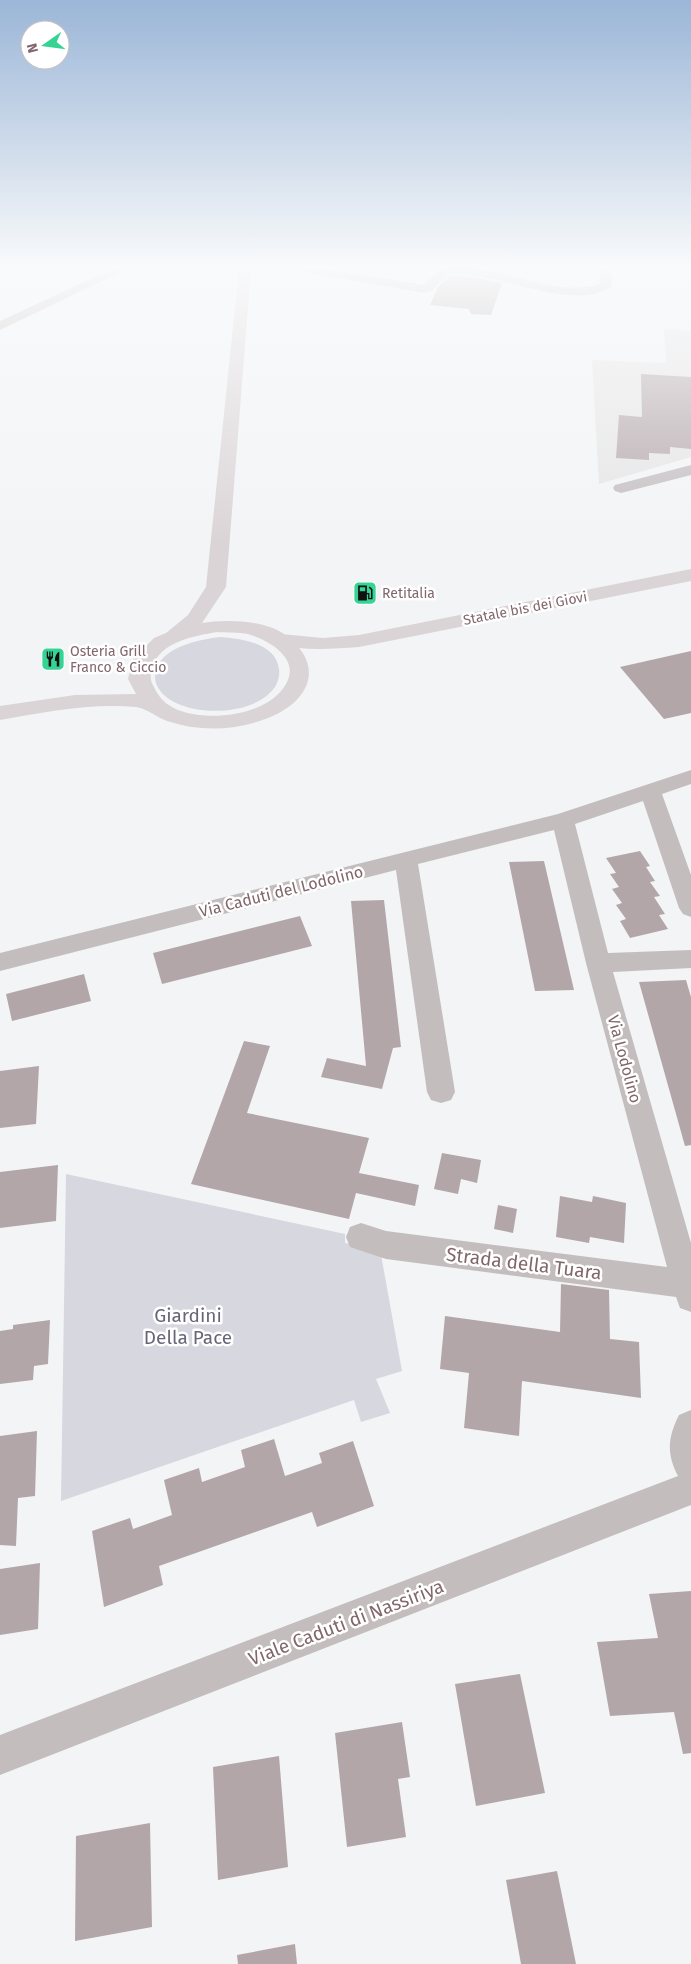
<svg xmlns="http://www.w3.org/2000/svg" width="691" height="1964" font-family="'Fira Sans',sans-serif">
  <style>
    .built { fill: #e6e5e6 }
    .green { fill: #d7d7df }
    .building { fill: #b3a6a9 }
    .lines { fill: none; stroke-linecap: round; stroke-linejoin: round }
    .minor { fill: #c4bdbe; fill-rule: evenodd }
    .secondary { fill: #dbd4d6; fill-rule: evenodd }
    .primary { fill: #dbd4d6; fill-rule: evenodd }
    .labels { text-anchor: middle; stroke-width: 5; stroke-linejoin: round; paint-order: stroke }
    .far-poi-label { font-size: 14px; fill: #81676c; stroke: #fff; text-anchor: start }
    .far-street-label { font-size: 14px; fill: #81676c; stroke: #fff }
    .street-label { font-size: 16px; fill: #81676c; stroke: #fff }
    .near-street-label { font-size: 19px; fill: #81676c; stroke: #fff }
    .near-park-label { font-size: 19px; fill: #696579; stroke: #fff }
  </style>
  <rect width="100%" height="100%" fill="#f2f4f6"/>
  <!-- built -->
  <path class="built" d="M 664,329 L 691,331 L 691,457 L 599,484 L 592,360 L 666,363 Z"/>
  <!-- green -->
  <path class="green" d="M 221,637 C 242,639 276,643 279,669 C 280,675 278,682 275,687 C 256,714 203,716 176,703 C 166,698 156,690 155,678 C 154,648 200,639 221,637 Z
    M 66,1174 L 345,1234 L 345,1243 L 380,1249 L 402,1371 L 376,1379 L 390,1413 L 361,1422 L 354,1400 L 61,1501 Z"/>
  <!-- building -->
  <path class="building" d="M 450,276 L 471,277 L 502,283 L 491,315 L 471,314 L 469,309 L 430,305 L 438,287 Z
    M 641,374 L 691,377 L 691,449 L 670,447 L 670,454 L 649,453 L 649,460 L 616,458 L 619,415 L 642,417 Z
    M 691,651 L 691,713 L 664,719 L 620,667 Z
    M 640,851 L 650,866 L 646,867 L 655,881 L 650,882 L 660,896 L 654,897 L 665,914 L 659,915 L 668,929 L 630,938 L 620,921 L 626,919 L 616,905 L 622,903 L 612,889 L 619,887 L 610,874 L 616,873 L 606,858 Z
    M 544,861 L 574,990 L 535,991 L 509,862 Z
    M 384,900 L 401,1047 L 393,1048 L 382,1089 L 321,1077 L 327,1058 L 366,1066 L 351,901 Z
    M 300,916 L 312,946 L 162,984 L 153,953 Z
    M 84,974 L 91,1001 L 12,1021 L 6,994 Z
    M 686,980 L 691,997 L 691,1145 L 685,1146 L 639,982 Z
    M 244,1041 L 270,1046 L 247,1113 L 369,1138 L 359,1173 L 419,1185 L 415,1206 L 356,1193 L 349,1219 L 191,1184 Z
    M 39,1066 L 36,1124 L 0,1128 L 0,1071 Z
    M 442,1153 L 481,1160 L 477,1183 L 461,1179 L 458,1194 L 434,1189 Z
    M 58,1165 L 56,1221 L 0,1228 L 0,1172 Z
    M 560,1196 L 592,1202 L 593,1196 L 626,1203 L 624,1243 L 590,1237 L 589,1243 L 556,1237 Z
    M 498,1205 L 517,1209 L 513,1233 L 494,1229 Z
    M 561,1284 L 609,1290 L 610,1339 L 639,1342 L 641,1398 L 522,1381 L 519,1436 L 464,1428 L 469,1373 L 440,1369 L 445,1316 L 560,1332 Z
    M 50,1320 L 48,1364 L 34,1366 L 33,1380 L 0,1384 L 0,1331 L 13,1329 L 13,1325 Z
    M 37,1431 L 35,1496 L 18,1498 L 16,1546 L 0,1545 L 0,1436 Z
    M 274,1439 L 285,1476 L 322,1463 L 319,1453 L 353,1441 L 374,1506 L 317,1527 L 312,1512 L 159,1566 L 163,1585 L 104,1607 L 92,1531 L 130,1518 L 133,1529 L 172,1515 L 164,1480 L 199,1468 L 202,1482 L 245,1467 L 241,1450 Z
    M 40,1563 L 38,1629 L 0,1635 L 0,1569 Z
    M 691,1591 L 691,1753 L 683,1754 L 674,1712 L 610,1716 L 597,1642 L 658,1638 L 649,1594 Z
    M 520,1674 L 545,1793 L 476,1806 L 455,1684 Z
    M 402,1722 L 410,1777 L 398,1779 L 406,1837 L 347,1847 L 335,1733 Z
    M 279,1756 L 288,1867 L 218,1880 L 213,1767 Z
    M 150,1823 L 152,1927 L 75,1941 L 76,1836 Z
    M 557,1871 L 576,1964 L 521,1964 L 506,1880 Z
    M 295,1944 L 297,1964 L 238,1964 L 237,1955 Z"/>
  <g class="lines">
    <!-- minor -->
    <path class="minor" d="M 112,269 L 127,269 L 0,330 L 0,321 Z
      M 298,269 L 325,269 L 424,285 L 437,272 L 442,269 C 456,269 471,267 485,270 C 523,276 562,296 600,284 L 599,269 L 611,269 L 612,286 L 610,288 C 603,291 595,294 588,295 C 541,299 497,273 449,274 L 433,290 L 425,293 L 304,272 Z
      M 691,465 L 691,475 L 621,493 L 615,491 L 613,488 L 615,485 Z
      M 691,770 L 691,784 L 662,794 L 691,875 L 691,917 L 683,914 L 679,908 L 643,801 L 575,824 L 608,953 L 691,950 L 691,968 L 613,972 L 691,1243 L 691,1312 L 680,1308 L 676,1297 L 386,1259 L 350,1247 L 346,1237 L 350,1227 L 361,1223 L 386,1231 L 667,1267 L 586,963 L 554,830 L 418,864 L 455,1092 L 451,1100 L 441,1103 L 431,1100 L 427,1092 L 396,870 L 0,971 L 0,953 L 558,814 Z
      M 691,1410 L 691,1505 L 0,1775 L 0,1735 L 678,1476 C 666,1453 668,1437 679,1415 Z"/>
    <!-- secondary -->
    <path class="secondary" d="M 691,569 L 691,581 L 359,647 C 331,649 302,651 274,644 L 271,640 L 274,636 L 281,634 L 323,638 L 359,635 Z"/>
    <!-- primary -->
    <path class="primary" d="M 239,269 L 251,269 L 226,587 L 202,623 C 225,619 264,620 284,634 C 326,664 311,701 268,718 C 235,731 200,732 167,721 C 156,717 148,709 136,707 C 90,703 45,712 0,720 L 0,706 L 75,695 L 136,694 L 128,679 L 133,659 L 154,638 L 166,633 L 188,615 L 206,587 ZM 217,632 C 227,633 239,632 248,634 C 268,640 301,658 286,684 C 268,716 209,722 178,710 C 166,705 159,698 154,687 C 150,680 150,677 152,669 C 158,642 194,636 217,632 Z"/>
  </g>
  <!-- sky -->
  <linearGradient id="sky" x2="0" y2="1"><stop stop-color="#9bb6d7"/><stop offset="0.49" stop-color="#f9fafb"/><stop offset="1" stop-color="#f9fafb" stop-opacity="0"/></linearGradient>
  <rect width="691" height="544" fill="url(#sky)"/>
  <!-- icons -->
  <defs>
    <g id="fuel-square" transform="scale(1.25)"><rect x="-9" y="-9" width="18" height="18" rx="4" fill="#35d394" stroke="#fff"/><path d="M-5.5-6h7V0h2V4h1.3V-2.5L3-4.5l.8-.8L6-3V5H2.5V1h-1V6h-7ZM-4.2-4.7v3.2H.2V-4.7Z" fill="#111"/></g>
    <g id="restaurant-square" transform="scale(1.25)"><rect x="-9" y="-9" width="18" height="18" rx="4" fill="#35d394" stroke="#fff"/><path d="M-5-6h1v4h1v-4h1v4h1v-4h1v5L-1.5 .5V6h-2V.5L-5-1ZM5-6V6H3V1.5H1.5Q1.5-4 5-6Z" fill="#111"/></g>
  </defs>
  <g fill-rule="evenodd">
    <use href="#fuel-square" x="365" y="593"/>
    <use href="#restaurant-square" x="53" y="659"/>
  </g>
  <g class="labels">
    <!-- far-poi labels -->
    <g class="far-poi-label">
      <text x="382" y="598">Retitalia</text>
      <text x="70" y="656">Osteria Grill<tspan x="70" dy="16">Franco &amp; Ciccio</tspan></text>
    </g>
    <!-- far-street labels -->
    <g class="far-street-label">
      <text transform="translate(525 608) rotate(-11)" y="5">Statale bis dei Giovi</text>
    </g>
    <!-- street labels -->
    <g class="street-label">
      <text transform="translate(281 891) rotate(-14)" y="6">Via Caduti del Lodolino</text>
      <text transform="translate(625 1059) rotate(75)" y="6">Via Lodolino</text>
    </g>
    <!-- near-street labels -->
    <g class="near-street-label">
      <text transform="translate(524 1263) rotate(7)" y="7">Strada della Tuara</text>
      <text transform="translate(346 1622) rotate(-21)" y="7">Viale Caduti di Nassiriya</text>
    </g>
    <!-- near-park labels -->
    <g class="near-park-label">
      <text x="188" y="1322">Giardini<tspan x="188" dy="22">Della Pace</tspan></text>
    </g>
  </g>
  <!-- north arrow -->
  <g transform="translate(45 45) rotate(256)"><circle r="24" fill="#ffffff" stroke="#cdc2c4"/>
  <path d="M0-4L9 19L0 12L-9 19Z" fill="#35d394"/>
  <text y="-8" font-size="14" font-weight="bold" text-anchor="middle" fill="#81676c">N</text>
  </g>
</svg>
